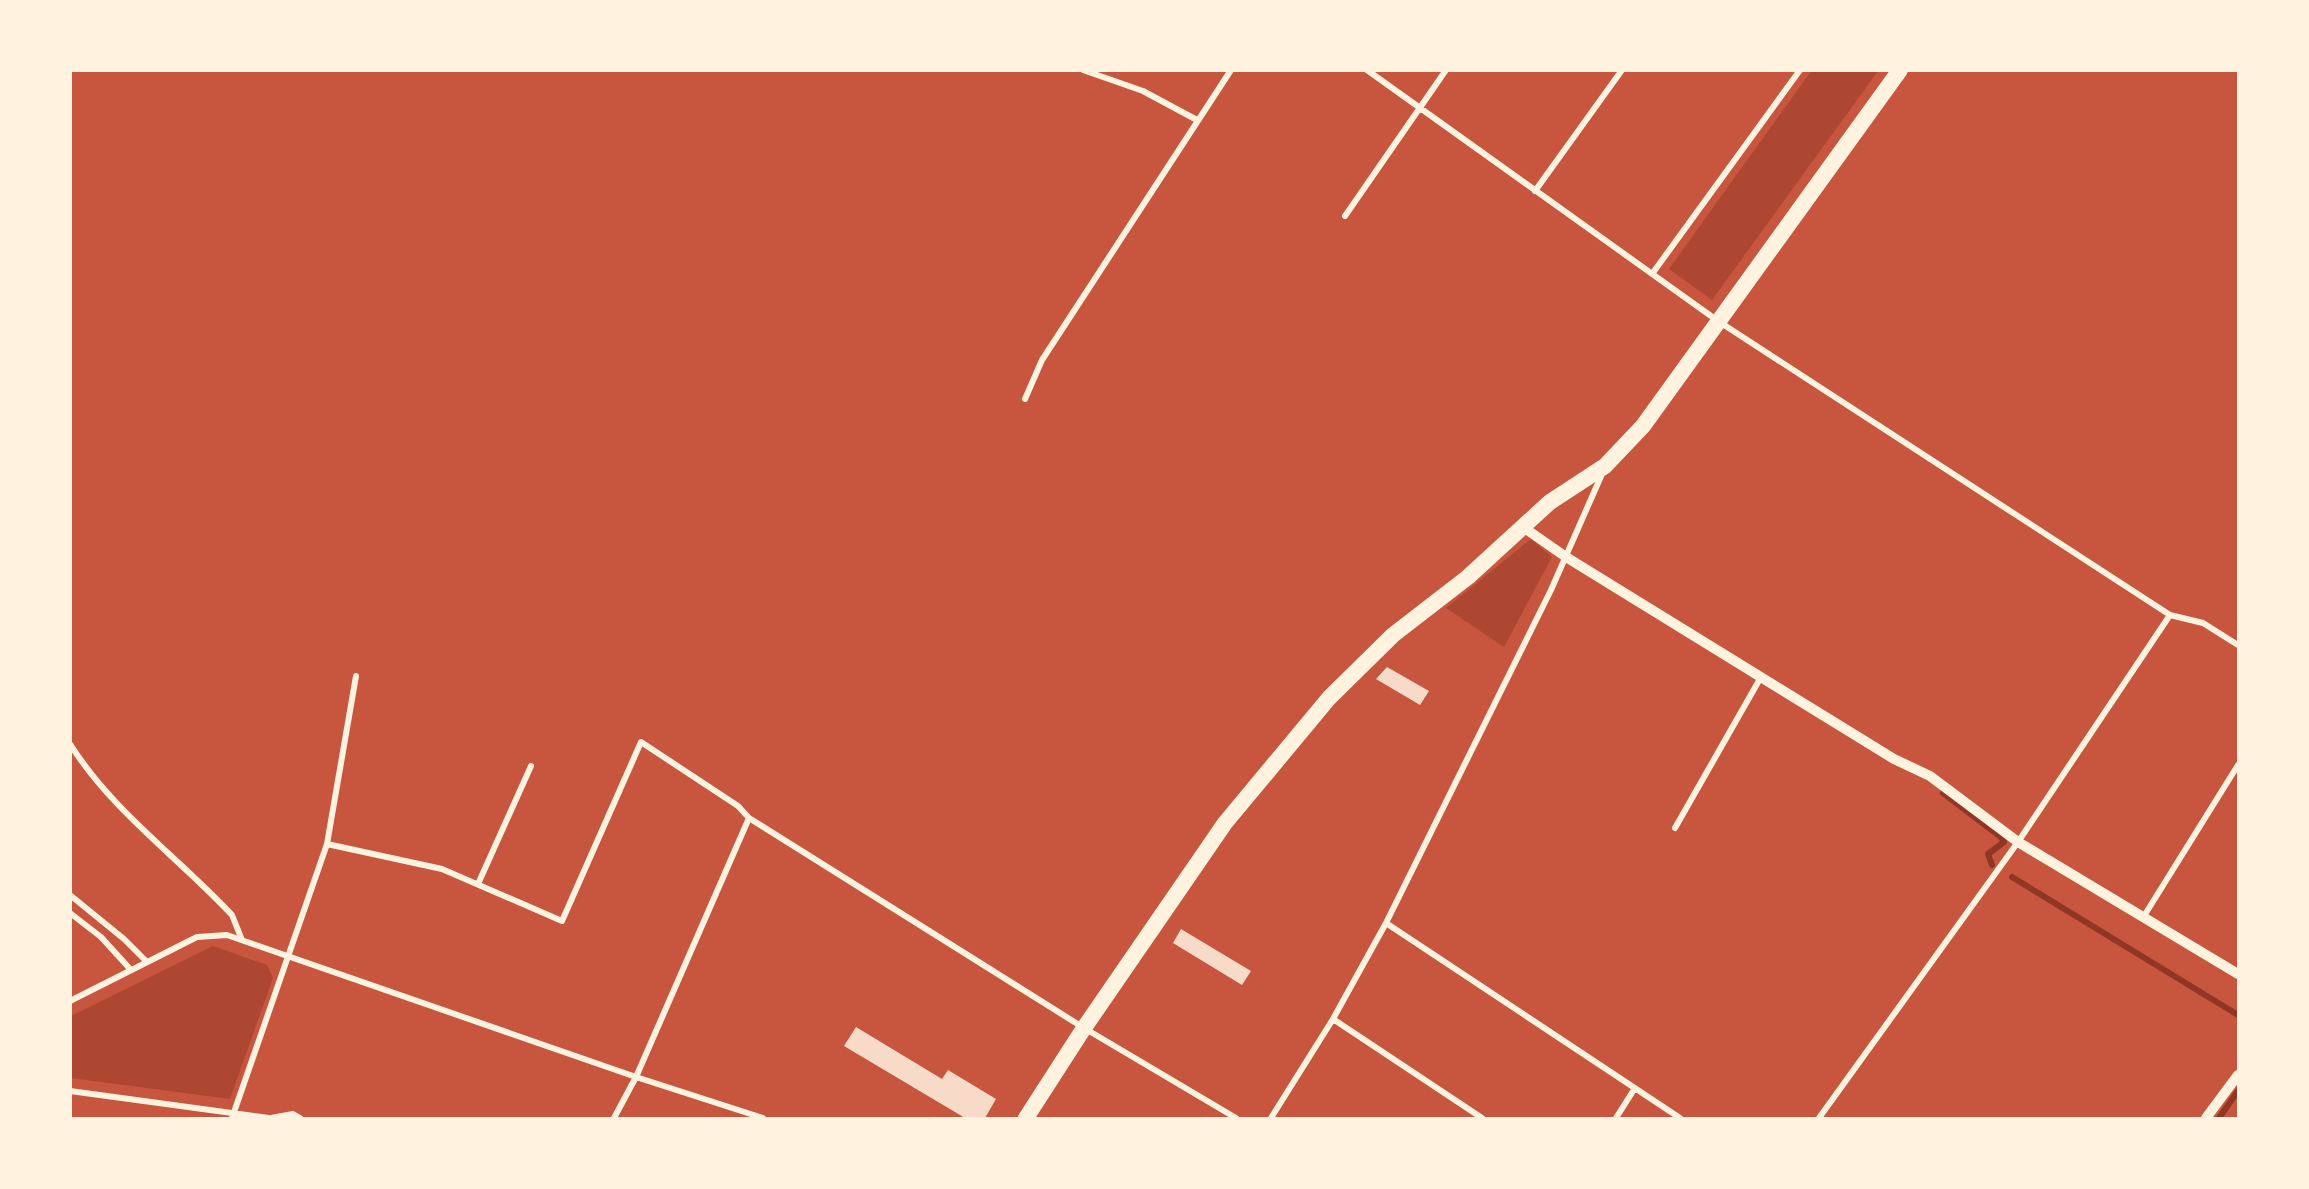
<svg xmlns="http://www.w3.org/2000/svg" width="2309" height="1189" font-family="'Space Grotesk',sans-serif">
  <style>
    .green { fill: #ae4732 }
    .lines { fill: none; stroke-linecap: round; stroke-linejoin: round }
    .stream { stroke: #8f3625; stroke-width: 6 }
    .building { fill: #f7dbc8 }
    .minor { stroke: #fff3e0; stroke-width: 6 }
    .tertiary { stroke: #fff3e0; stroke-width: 10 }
    .trunk { stroke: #fff3e0; stroke-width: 16 }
  </style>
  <rect width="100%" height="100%" fill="#c8553d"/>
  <!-- green -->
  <path class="green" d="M 1812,70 L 1878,71 L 1712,300 L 1669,269 Z
    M 1531,539 L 1552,557 L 1504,647 L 1446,608 Z
    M 213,946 L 267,965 L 273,978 L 230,1099 L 71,1078 L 71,1016 Z"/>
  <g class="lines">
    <!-- stream -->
    <path class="stream" d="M 1943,793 L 2001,837 L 2004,842 L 1988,854 L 1992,865
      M 2012,877 L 2238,1015
      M 2219,1118 L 2238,1091"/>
  </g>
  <!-- building -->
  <path class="building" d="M 1387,667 L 1429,691 L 1420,705 L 1376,679 Z
    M 1181,929 L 1251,971 L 1242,985 L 1173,943 Z
    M 856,1027 L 942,1079 L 948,1070 L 996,1099 L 985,1118 L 965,1118 L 844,1046 Z"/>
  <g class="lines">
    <!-- minor -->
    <path class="minor" d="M 1083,70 L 1143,91 L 1197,120
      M 1367,70 L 1718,321 L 2170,615 L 2203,623 L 2238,645
      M 1535,191 L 1622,70
      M 1345,216 L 1446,70
      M 1652,274 L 1800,70
      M 1025,399 L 1042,360 L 1231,70
      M 70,744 C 112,811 179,858 232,915 L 242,940
      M 1675,828 L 1761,677
      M 327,844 L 442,869 L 562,921 L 641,742 L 738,806 L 749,818 L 1084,1028 L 1236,1118
      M 478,884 L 531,766
      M 70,895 L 124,939 L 147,962
      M 70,913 L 101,937 L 131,970
      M 2144,916 L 2238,765
      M 1386,923 L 1680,1118
      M 70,1001 L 197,937 L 227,935 L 636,1077 L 763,1118
      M 1333,1019 L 1482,1118
      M 70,1091 L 269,1118
      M 232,1118 L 327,844 L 356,676
      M 271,1118 L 293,1114 L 300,1118
      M 614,1118 L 636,1077 L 749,818
      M 1271,1118 L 1333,1019 L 1386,923 L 1551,590 L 1602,474
      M 1616,1118 L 1635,1088
      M 1819,1118 L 2018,842 L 2170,615"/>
    <!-- tertiary -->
    <path class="tertiary" d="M 1523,527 L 1566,557 L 1894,759 L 1930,776 L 2018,842 L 2238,974
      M 2206,1118 L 2238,1075"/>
    <!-- trunk -->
    <path class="trunk" d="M 1026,1118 L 1084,1028 L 1225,823 L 1329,698 L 1393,635 L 1468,577 L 1550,502 L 1605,466 L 1643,426 L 1900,70"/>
  </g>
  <!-- border -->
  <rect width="2309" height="1189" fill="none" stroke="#fff3e0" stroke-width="144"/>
</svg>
